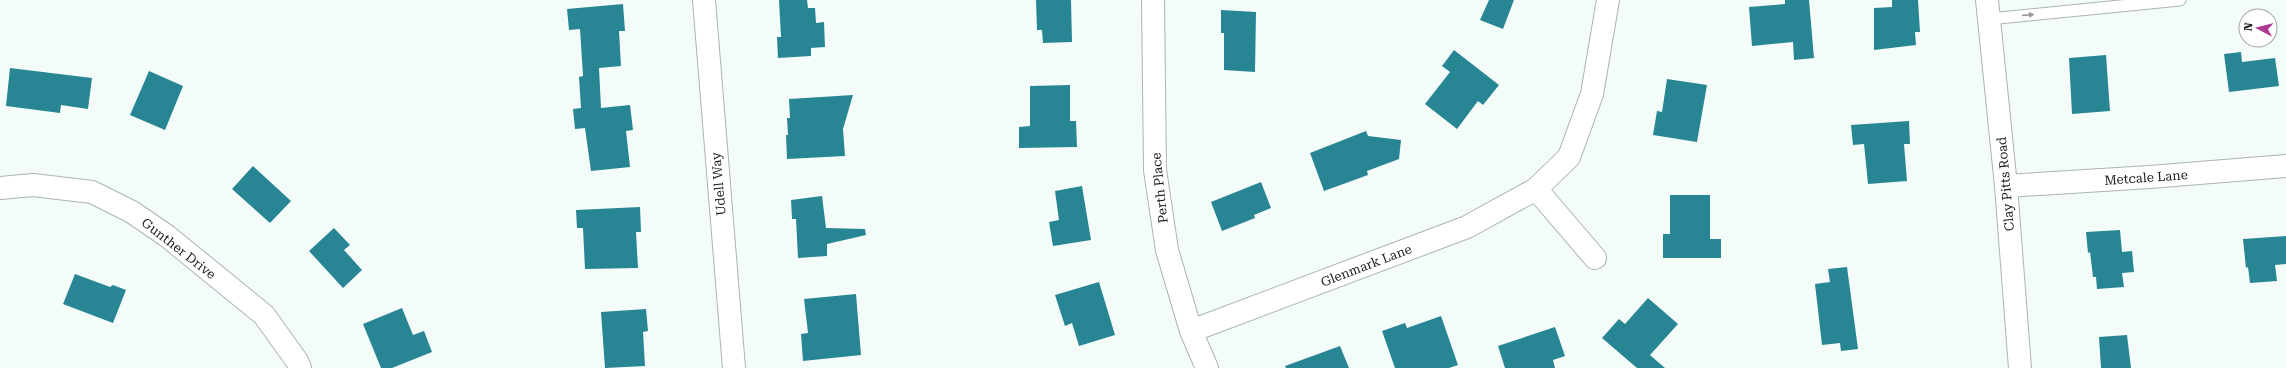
<svg xmlns="http://www.w3.org/2000/svg" width="2286" height="368" font-family="'Roboto Serif',serif">
  <style>
    .building { fill: #288694 }
    .lines { fill: none; stroke-linecap: round; stroke-linejoin: round }
    .service-casing { stroke: #acb4b2; stroke-width: 13 }
    .minor-casing { stroke: #acb4b2; stroke-width: 24 }
    .tertiary-casing { stroke: #acb4b2; stroke-width: 24 }
    .service { stroke: #fff; stroke-width: 11 }
    .minor { stroke: #fff; stroke-width: 22 }
    .tertiary { stroke: #fff; stroke-width: 22 }
    .oneway { fill: #989999 }
    .labels { text-anchor: middle; stroke-width: 4; stroke-linejoin: round; paint-order: stroke }
    .street-label { font-size: 13px; fill: #1a1d1c; stroke: #fff }
  </style>
  <rect width="100%" height="100%" fill="#f4fcfa"/>
  <!-- building -->
  <path class="building" d="M 779,0 L 807,0 L 808,8 L 815,8 L 816,23 L 824,22 L 825,47 L 811,48 L 811,56 L 778,58 L 777,37 L 781,37 Z
    M 1036,0 L 1071,0 L 1072,42 L 1043,43 L 1042,30 L 1037,30 Z
    M 1489,0 L 1514,0 L 1503,29 L 1480,20 Z
    M 1785,0 L 1809,0 L 1814,58 L 1794,60 L 1793,42 L 1752,46 L 1749,7 L 1785,4 Z
    M 1892,0 L 1918,0 L 1920,32 L 1915,32 L 1916,45 L 1874,50 L 1874,8 L 1892,7 Z
    M 623,4 L 625,31 L 619,31 L 621,66 L 599,68 L 601,108 L 630,105 L 633,130 L 626,131 L 630,167 L 591,171 L 585,128 L 575,129 L 573,109 L 581,108 L 579,77 L 583,76 L 580,29 L 569,30 L 567,9 Z
    M 1221,10 L 1256,12 L 1255,72 L 1224,70 L 1224,33 L 1221,33 Z
    M 1454,50 L 1499,85 L 1483,105 L 1478,101 L 1457,129 L 1425,104 L 1450,72 L 1442,66 Z
    M 2241,52 L 2242,62 L 2275,58 L 2279,86 L 2229,92 L 2224,54 Z
    M 2106,55 L 2110,111 L 2072,114 L 2069,58 Z
    M 10,68 L 92,78 L 88,109 L 61,105 L 60,113 L 6,106 Z
    M 149,71 L 183,86 L 165,130 L 130,115 Z
    M 1667,79 L 1707,85 L 1697,142 L 1653,135 L 1657,111 L 1662,112 Z
    M 1070,85 L 1070,121 L 1076,121 L 1077,147 L 1019,148 L 1019,127 L 1030,126 L 1030,86 Z
    M 853,95 L 843,129 L 845,156 L 787,159 L 786,135 L 788,135 L 787,118 L 790,118 L 789,99 Z
    M 1909,121 L 1910,144 L 1904,144 L 1907,181 L 1868,184 L 1864,144 L 1853,145 L 1851,125 Z
    M 1366,131 L 1368,136 L 1401,140 L 1399,159 L 1367,171 L 1368,175 L 1324,191 L 1310,153 Z
    M 253,166 L 291,201 L 270,223 L 232,189 Z
    M 1261,182 L 1271,208 L 1254,215 L 1255,218 L 1222,231 L 1211,202 Z
    M 1082,186 L 1091,240 L 1053,246 L 1049,222 L 1059,220 L 1055,191 Z
    M 1670,195 L 1710,195 L 1710,239 L 1721,239 L 1721,258 L 1663,258 L 1663,234 L 1670,234 Z
    M 822,196 L 826,228 L 865,229 L 866,235 L 827,244 L 827,256 L 798,258 L 796,219 L 792,219 L 791,200 Z
    M 640,207 L 641,232 L 636,232 L 638,268 L 585,269 L 583,228 L 577,228 L 576,210 Z
    M 334,228 L 350,245 L 344,250 L 362,270 L 343,288 L 309,251 Z
    M 2120,230 L 2122,252 L 2132,251 L 2134,272 L 2122,273 L 2124,287 L 2097,289 L 2096,277 L 2093,277 L 2090,252 L 2088,253 L 2086,232 Z
    M 2286,236 L 2286,264 L 2275,265 L 2277,281 L 2250,283 L 2248,267 L 2246,268 L 2243,239 Z
    M 1847,267 L 1858,349 L 1841,351 L 1840,343 L 1822,345 L 1815,284 L 1830,282 L 1828,269 Z
    M 75,274 L 110,287 L 113,285 L 126,290 L 113,323 L 63,304 Z
    M 1099,282 L 1115,335 L 1079,346 L 1072,323 L 1065,326 L 1055,295 Z
    M 856,294 L 861,355 L 803,361 L 801,334 L 808,333 L 804,299 Z
    M 1648,298 L 1678,324 L 1650,355 L 1665,368 L 1637,368 L 1602,338 L 1619,319 L 1625,324 Z
    M 402,308 L 413,335 L 424,331 L 432,352 L 392,368 L 381,368 L 363,324 Z
    M 646,309 L 648,331 L 643,332 L 645,366 L 605,368 L 601,312 Z
    M 1441,316 L 1458,365 L 1449,368 L 1395,368 L 1382,331 L 1405,323 L 1407,328 Z
    M 1555,327 L 1565,356 L 1553,360 L 1555,368 L 1505,368 L 1498,346 Z
    M 2127,335 L 2131,368 L 2101,368 L 2099,337 Z
    M 1340,346 L 1349,368 L 1286,368 L 1285,366 Z"/>
  <g class="lines">
    <!-- service casing -->
    <g class="service-casing">
      <path id="service" d="M 1989,19 L 2180,0"/>
    </g>
    <!-- minor casing -->
    <g class="minor-casing">
      <path id="minor" d="M 704,0 L 734,368
        M 1153,0 L 1155,170 L 1167,250 L 1191,331 L 1207,368
        M 2006,186 L 2150,177 L 2286,166
        M 0,188 L 33,185 L 92,192 L 132,212 L 167,236 L 264,315 L 297,361 L 300,368
        M 1536,189 L 1595,258
        M 1191,331 L 1467,227 L 1536,189 L 1569,157 L 1592,94 L 1608,0"/>
    </g>
    <!-- tertiary casing -->
    <g class="tertiary-casing">
      <path id="tertiary" d="M 1987,0 L 2006,186 L 2020,368"/>
    </g>
    <!-- service -->
    <use href="#service" class="service"/>
    <!-- minor -->
    <use href="#minor" class="minor"/>
    <!-- tertiary -->
    <use href="#tertiary" class="tertiary"/>
  </g>
  <!-- one-way arrows -->
  <defs><path id="oneway-solid" d="M-6-.8H1V-3.2L6.5 0L1 3.2V.8H-6Z"/></defs>
  <use class="oneway" href="#oneway-solid" transform="translate(2028 15) rotate(-5)"/>
  <g class="labels">
    <!-- street labels -->
    <g class="street-label">
      <text transform="translate(2146 177) rotate(-4)" y="5">Metcale Lane</text>
      <text transform="translate(718 184) rotate(-95)" y="5">Udell Way</text>
      <text transform="translate(2005 184) rotate(-95)" y="5">Clay Pitts Road</text>
      <text transform="translate(1159 188) rotate(-96)" y="5">Perth Place</text>
      <text transform="translate(179 248) rotate(38)" y="5">Gunther Drive</text>
      <text transform="translate(1366 265) rotate(-21)" y="5">Glenmark Lane</text>
    </g>
  </g>
  <!-- north arrow -->
  <g transform="translate(2258 28) rotate(277)"><circle r="19" fill="#ffffff" stroke="#a3a5a4"/>
  <path d="M0-3L7 15L0 10L-7 15Z" fill="#ae3992"/>
  <text y="-6" font-size="11" font-weight="bold" text-anchor="middle" fill="#1a1d1c">N</text>
  </g>
</svg>
